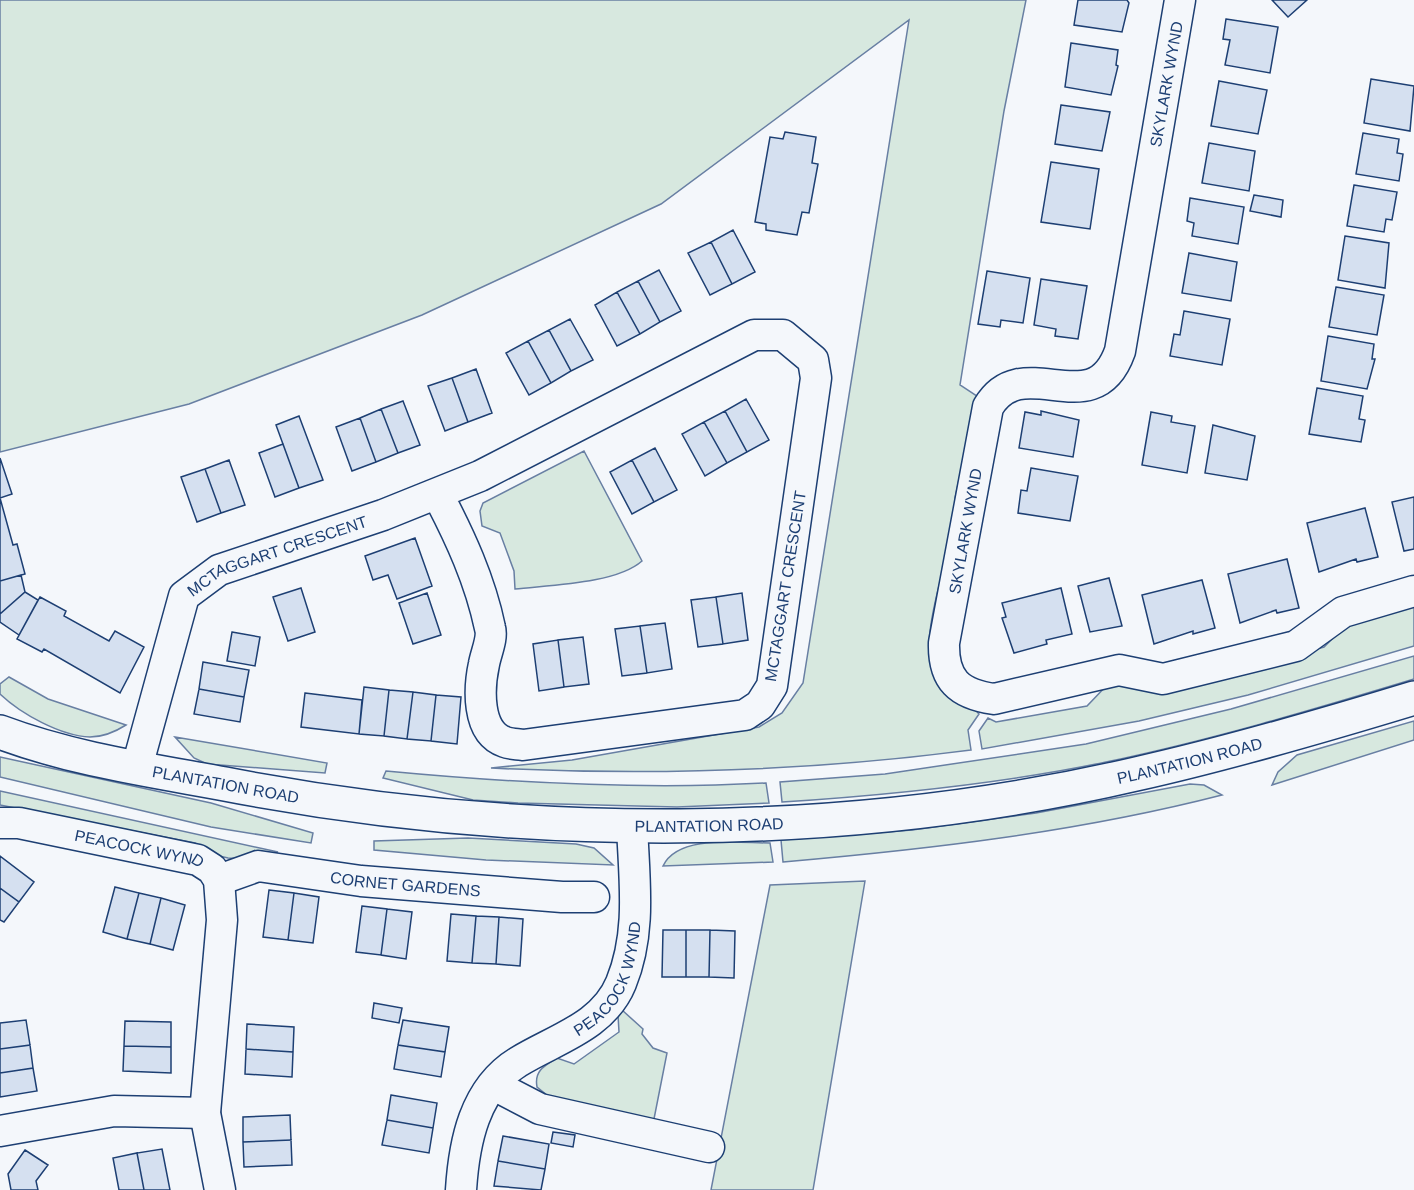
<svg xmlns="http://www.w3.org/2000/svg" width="1414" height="1190" font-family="Arial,sans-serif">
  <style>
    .green { fill: #d7e8df; stroke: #687fa3; stroke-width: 1.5 }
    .building { fill: #d5e0f0; stroke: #1d3f73; stroke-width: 1.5 }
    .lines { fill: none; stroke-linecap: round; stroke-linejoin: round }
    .minor-casing { stroke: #1d3f73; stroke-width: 33 }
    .tertiary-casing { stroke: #1d3f73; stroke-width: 36 }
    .minor { stroke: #f4f7fb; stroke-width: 30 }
    .tertiary { stroke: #f4f7fb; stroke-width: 33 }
    .labels { text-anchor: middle; stroke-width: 4.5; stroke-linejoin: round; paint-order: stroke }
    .street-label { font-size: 16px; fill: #1d3f73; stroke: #f4f7fb }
  </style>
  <rect width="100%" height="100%" fill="#f4f7fb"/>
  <!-- green -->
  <path class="green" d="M 0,0 L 1026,0 L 1004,111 L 960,385 L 977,396 L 955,498 L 962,509 C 953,537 917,643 933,667 C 945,684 965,698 979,714 L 968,730 L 971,750 C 811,771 652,776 491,768 L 572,760 L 759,727 L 782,713 L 803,683 L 909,20 L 661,204 L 422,315 L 189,404 L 0,452 Z
    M 584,451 L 642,561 C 616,584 549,585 515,589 L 514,571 L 500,533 L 482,526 L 480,511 L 483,503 Z
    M 1414,604 L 1414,646 L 1248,695 L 1139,721 L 982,749 L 979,731 L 988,718 L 996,722 L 1087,706 L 1109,683 L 1157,693 L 1324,647 L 1349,622 Z
    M 1414,656 L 1414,679 C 1312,710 1211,740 1106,762 C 1000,784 890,795 782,802 L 780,782 L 885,774 L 1086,744 L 1231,709 Z
    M 9,677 L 48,699 L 126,725 C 115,732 104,737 90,737 C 61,736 21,714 0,694 L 0,684 Z
    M 1414,721 L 1414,740 L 1272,785 L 1278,772 L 1297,755 Z
    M 175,737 L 327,763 L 325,773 L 207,764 L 194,758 Z
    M 0,757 L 211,803 L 313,833 L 311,843 L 211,827 L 0,777 Z
    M 386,771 C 512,783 639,790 766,783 L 769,803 L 677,807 L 518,803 L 473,800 L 383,778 Z
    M 1190,784 L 1204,785 L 1222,795 C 1078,832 931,849 783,862 L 781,840 L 912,830 L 1036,813 Z
    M 0,791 L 278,852 L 243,859 L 228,858 L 215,855 L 195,843 L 0,805 Z
    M 468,838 L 576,844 L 594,848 L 613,865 L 486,860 L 374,850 L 374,841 Z
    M 770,843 L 773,862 L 663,866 C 678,834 739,843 770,843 Z
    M 865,881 L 813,1190 L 711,1190 L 770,885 Z
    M 622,1010 L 643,1029 L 642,1034 L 653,1048 L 667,1053 L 653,1124 L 553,1100 L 537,1087 C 534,1071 544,1066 557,1058 L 574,1064 L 619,1032 L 618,1015 Z"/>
  <!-- building -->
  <path class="building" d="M 1078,0 L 1127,0 L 1129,3 L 1122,32 L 1074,25 Z
    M 1272,0 L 1307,0 L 1288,17 Z
    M 1226,19 L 1278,27 L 1270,73 L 1225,65 L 1230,40 L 1223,39 Z
    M 1071,43 L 1118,50 L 1116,65 L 1118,66 L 1111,95 L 1065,87 Z
    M 1371,79 L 1414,86 L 1410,131 L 1364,123 Z
    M 1219,81 L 1267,90 L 1258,134 L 1211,126 Z
    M 1061,105 L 1110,112 L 1102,151 L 1055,144 Z
    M 785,132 L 816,137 L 812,163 L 818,164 L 809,213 L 802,212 L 797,235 L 766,230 L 766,224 L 755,222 L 770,137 L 783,139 Z
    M 1363,133 L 1399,139 L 1397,153 L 1403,154 L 1399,181 L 1356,174 Z
    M 1209,143 L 1255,151 L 1249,191 L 1202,183 Z
    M 1051,162 L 1099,169 L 1090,229 L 1041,222 Z
    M 1354,185 L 1397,192 L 1392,220 L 1386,219 L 1384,232 L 1347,226 Z
    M 1254,195 L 1283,200 L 1281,217 L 1250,211 Z
    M 1190,198 L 1244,207 L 1238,244 L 1192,236 L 1194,223 L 1187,221 Z
    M 733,230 L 755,272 L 732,284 L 711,242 Z
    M 1345,236 L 1389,243 L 1385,288 L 1338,280 Z
    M 711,242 L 732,284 L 710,295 L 688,253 Z
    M 1189,253 L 1237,262 L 1231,301 L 1182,293 Z
    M 659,270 L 681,311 L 660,322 L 638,281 Z
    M 987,271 L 1030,278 L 1023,323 L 1001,320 L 1000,327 L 978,324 Z
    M 1041,279 L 1087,286 L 1078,339 L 1055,336 L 1056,329 L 1034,325 Z
    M 638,281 L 660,322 L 640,334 L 617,292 Z
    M 1336,287 L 1384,295 L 1377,335 L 1329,327 Z
    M 617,292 L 640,334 L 617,346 L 595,305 Z
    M 1184,311 L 1230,319 L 1222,365 L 1170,356 L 1174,334 L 1180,335 Z
    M 570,319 L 593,360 L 571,371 L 549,330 Z
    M 549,330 L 571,371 L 551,383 L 528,341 Z
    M 1328,336 L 1374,344 L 1372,359 L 1375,359 L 1367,389 L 1321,381 Z
    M 528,341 L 551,383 L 529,395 L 506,353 Z
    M 476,369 L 492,413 L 468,422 L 452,378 Z
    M 452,378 L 468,422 L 445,431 L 428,386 Z
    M 1317,388 L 1363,396 L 1359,419 L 1365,420 L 1361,442 L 1309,434 Z
    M 746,399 L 769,440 L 747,452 L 725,411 Z
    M 403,401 L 420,445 L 398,453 L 381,409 Z
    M 381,409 L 398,453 L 376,462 L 360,418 Z
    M 725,411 L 747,452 L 727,463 L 704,422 Z
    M 1041,411 L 1079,420 L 1073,457 L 1019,448 L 1025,412 L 1041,415 Z
    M 1151,412 L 1172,416 L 1171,422 L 1195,426 L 1187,473 L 1142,465 Z
    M 299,416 L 323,480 L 299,488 L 276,425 Z
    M 360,418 L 376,462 L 352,471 L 336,427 Z
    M 704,422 L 727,463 L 705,476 L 682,434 Z
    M 1213,425 L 1255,436 L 1247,480 L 1205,473 Z
    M 283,444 L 299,488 L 275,497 L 259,453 Z
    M 655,448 L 677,490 L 654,502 L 632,460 Z
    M 0,458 L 12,494 L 0,498 Z
    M 229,460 L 245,505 L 221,513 L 205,469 Z
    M 632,460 L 654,502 L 632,514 L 610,472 Z
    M 1031,468 L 1078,476 L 1070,521 L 1018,513 L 1021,490 L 1027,491 Z
    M 205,469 L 221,513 L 197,522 L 181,477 Z
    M 1414,497 L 1414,549 L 1404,551 L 1392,502 Z
    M 0,498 L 13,545 L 17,544 L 25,574 L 0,581 Z
    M 1365,508 L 1378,557 L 1357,562 L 1356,559 L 1319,572 L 1307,523 Z
    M 415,538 L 432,586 L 397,599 L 388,575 L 373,580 L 365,556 Z
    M 1287,559 L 1299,608 L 1277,613 L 1276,610 L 1240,623 L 1228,574 Z
    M 21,575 L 25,592 L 0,614 L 0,581 Z
    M 1109,578 L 1122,626 L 1090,632 L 1078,586 Z
    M 1202,580 L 1215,628 L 1193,634 L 1193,631 L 1154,644 L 1142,595 Z
    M 301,588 L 315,632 L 288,641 L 273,597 Z
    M 1061,588 L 1072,634 L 1046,640 L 1047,644 L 1014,653 L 1002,618 L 1006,617 L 1002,603 Z
    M 25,592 L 38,600 L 19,635 L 0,622 L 0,614 Z
    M 427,593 L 441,635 L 413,644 L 399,603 Z
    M 742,593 L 748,640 L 723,644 L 716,597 Z
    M 40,597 L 66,611 L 64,616 L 109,641 L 115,631 L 144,647 L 120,693 L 44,649 L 42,652 L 17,639 Z
    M 716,597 L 723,644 L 698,647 L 691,600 Z
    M 665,623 L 672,669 L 647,673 L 640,626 Z
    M 640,626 L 647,673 L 622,676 L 615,629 Z
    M 232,632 L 260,637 L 255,666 L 227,661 Z
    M 583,637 L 589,684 L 564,687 L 558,640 Z
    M 558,640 L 564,687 L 539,691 L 533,644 Z
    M 203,662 L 249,670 L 244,697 L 199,689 Z
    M 364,687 L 389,690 L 384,736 L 359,734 Z
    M 199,689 L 244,697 L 240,722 L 194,714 Z
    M 389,690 L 413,692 L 407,739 L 384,736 Z
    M 413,692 L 436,695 L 431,741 L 407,739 Z
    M 305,693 L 362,700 L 359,734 L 301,727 Z
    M 436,695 L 461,697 L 457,744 L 431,741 Z
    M 0,856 L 34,882 L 19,902 L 0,888 Z
    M 115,887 L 139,893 L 127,939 L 103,932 Z
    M 0,888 L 19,902 L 4,922 L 0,920 Z
    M 269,890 L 294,893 L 288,940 L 263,937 Z
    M 139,893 L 161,898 L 150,944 L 127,939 Z
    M 294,893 L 319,897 L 313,943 L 288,940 Z
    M 161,898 L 185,905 L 173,950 L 150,944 Z
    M 362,906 L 387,909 L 381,955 L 356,952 Z
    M 387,909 L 412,912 L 406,959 L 381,955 Z
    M 451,914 L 476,916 L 472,963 L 447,961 Z
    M 476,916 L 499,917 L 496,964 L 472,963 Z
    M 499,917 L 523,919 L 520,966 L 496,964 Z
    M 663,930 L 686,930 L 686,977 L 662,977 Z
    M 686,930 L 710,930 L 709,977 L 686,977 Z
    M 710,930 L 735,931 L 734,978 L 709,977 Z
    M 374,1003 L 402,1008 L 399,1023 L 372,1018 Z
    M 26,1020 L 30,1045 L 0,1049 L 0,1023 Z
    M 403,1020 L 449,1027 L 445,1052 L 398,1045 Z
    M 125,1021 L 171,1022 L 171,1047 L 124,1046 Z
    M 247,1024 L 294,1027 L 293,1052 L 246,1049 Z
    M 30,1045 L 33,1068 L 0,1073 L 0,1049 Z
    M 398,1045 L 445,1052 L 441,1077 L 394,1069 Z
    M 124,1046 L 171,1047 L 171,1073 L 123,1071 Z
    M 246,1049 L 293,1052 L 292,1077 L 245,1074 Z
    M 33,1068 L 37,1091 L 0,1097 L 0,1073 Z
    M 391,1095 L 437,1103 L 433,1128 L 387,1120 Z
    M 290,1115 L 291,1140 L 243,1142 L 243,1117 Z
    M 387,1120 L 433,1128 L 429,1153 L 382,1145 Z
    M 553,1132 L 575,1135 L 573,1147 L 551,1143 Z
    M 503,1136 L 549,1144 L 545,1169 L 498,1161 Z
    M 291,1140 L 292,1165 L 244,1167 L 243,1142 Z
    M 162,1149 L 170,1190 L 144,1190 L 137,1153 Z
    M 25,1150 L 48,1165 L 36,1181 L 38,1190 L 11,1190 L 8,1174 Z
    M 137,1153 L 144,1190 L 119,1190 L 113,1158 Z
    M 498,1161 L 545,1169 L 541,1190 L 494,1186 Z"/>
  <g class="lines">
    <!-- minor casing -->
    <g class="minor-casing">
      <g id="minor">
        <path d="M 1180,0 L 1120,351 C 1093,427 1023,348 988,407 L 944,643 C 943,680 959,694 994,699 L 1119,670 L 1163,679 L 1296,646 L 1343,612 L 1414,591"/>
        <path id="s1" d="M 137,767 L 184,596 L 219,570 L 383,515 L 480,476 L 754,335 L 783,335 L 813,360 L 816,378 L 772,686 L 760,705 L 745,715 L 523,745 C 517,744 510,744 505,742 C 476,732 479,687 484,664 C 486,653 493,638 490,628 C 480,580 460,537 438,495"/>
        <path id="s2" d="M 0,823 L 19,823 L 198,860 L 212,869 L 219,880 L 222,920 L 205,1113 L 220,1190"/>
        <path id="s3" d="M 219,880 L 258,866 L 361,881 L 562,897 L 594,897"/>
        <path d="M 494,1085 L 540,1109 L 709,1147"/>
        <path d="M 0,1131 L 114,1111 L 205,1113"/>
        <path id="s4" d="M 461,1190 C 464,1143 474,1089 518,1062 C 555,1039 603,1027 621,983 C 642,932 634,879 632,825"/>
      </g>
    </g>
    <!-- tertiary casing -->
    <g class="tertiary-casing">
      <g id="tertiary">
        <path id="s5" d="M 0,732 C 72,759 149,770 225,784 C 519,841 843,842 1136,774 C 1230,753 1322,726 1414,698"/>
      </g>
    </g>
    <!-- minor -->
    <use href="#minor" class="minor"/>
    <!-- tertiary -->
    <use href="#tertiary" class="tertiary"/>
  </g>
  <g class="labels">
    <!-- street labels -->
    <g class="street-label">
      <text transform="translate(1166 84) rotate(-80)" y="6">SKYLARK WYND</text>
      <text transform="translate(965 531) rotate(-80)" y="6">SKYLARK WYND</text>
      <text dy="6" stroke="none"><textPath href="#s1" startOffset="280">MCTAGGART CRESCENT</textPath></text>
      <text transform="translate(785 586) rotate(-81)" y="6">MCTAGGART CRESCENT</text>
      <text dy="6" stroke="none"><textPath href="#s5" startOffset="1204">PLANTATION ROAD</textPath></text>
      <text dy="6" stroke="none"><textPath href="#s5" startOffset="232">PLANTATION ROAD</textPath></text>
      <text dy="6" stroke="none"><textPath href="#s5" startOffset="718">PLANTATION ROAD</textPath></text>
      <text dy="6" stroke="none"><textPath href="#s2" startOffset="142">PEACOCK WYND</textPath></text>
      <text dy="6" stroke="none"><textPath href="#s3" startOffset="190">CORNET GARDENS</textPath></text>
      <text dy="6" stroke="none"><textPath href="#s4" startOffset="276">PEACOCK WYND</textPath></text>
    </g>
  </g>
</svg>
